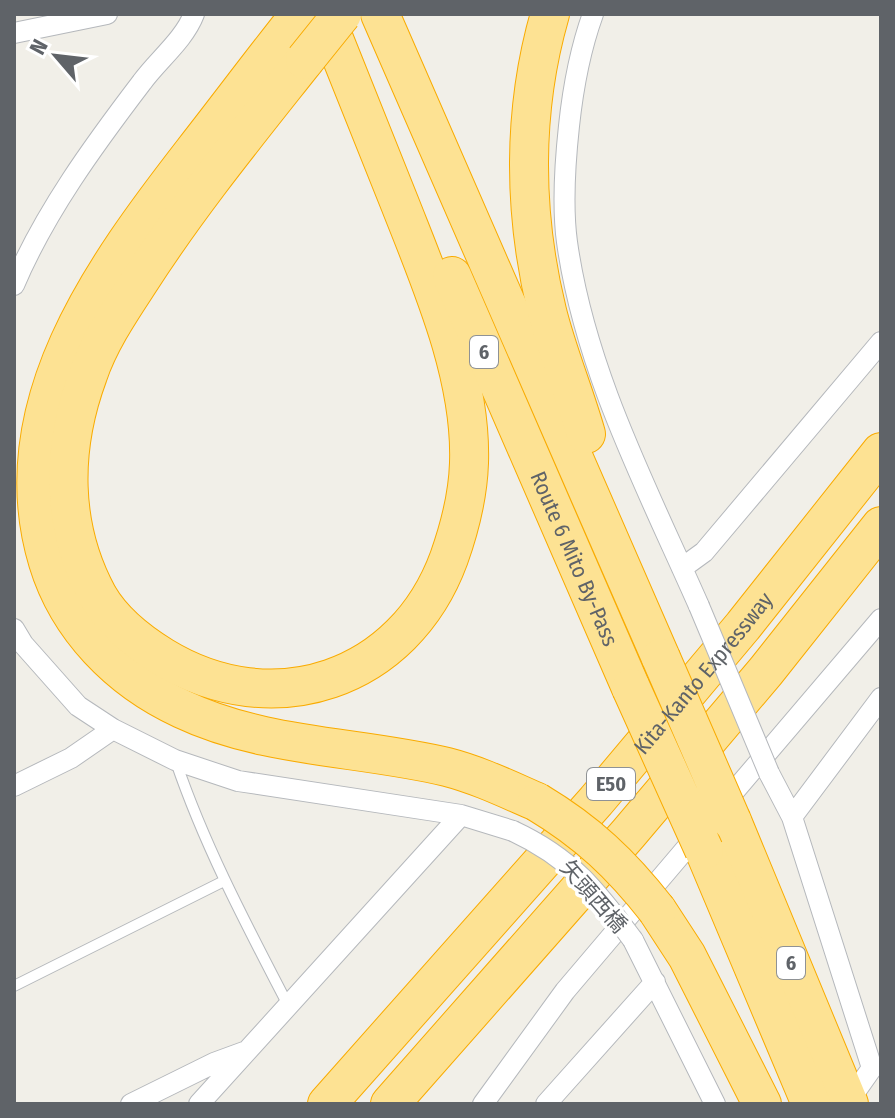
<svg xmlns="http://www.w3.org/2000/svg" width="895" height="1118" font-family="'Fira Sans Condensed','Noto Sans JP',sans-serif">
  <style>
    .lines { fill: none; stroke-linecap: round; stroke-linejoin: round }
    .lane-casing { stroke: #b5b8bc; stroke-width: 12 }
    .street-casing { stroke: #b5b8bc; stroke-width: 22 }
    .highway-casing { stroke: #f9ab00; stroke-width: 40 }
    .lane { stroke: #fff; stroke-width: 10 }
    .street { stroke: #fff; stroke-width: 20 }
    .highway { stroke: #fde293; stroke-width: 38 }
    .street-bridge-casing { stroke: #b5b8bc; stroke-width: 22; stroke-linecap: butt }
    .highway-bridge-casing { stroke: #f9ab00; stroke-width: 40; stroke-linecap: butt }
    .street-bridge { stroke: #fff; stroke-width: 20 }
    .highway-bridge { stroke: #fde293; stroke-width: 38 }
    .labels { text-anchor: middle; stroke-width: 7; stroke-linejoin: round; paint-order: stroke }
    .shield { fill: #fff; stroke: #8f9295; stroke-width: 2 }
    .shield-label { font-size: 20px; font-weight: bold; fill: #5f6368 }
    .street-label { font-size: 22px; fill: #5f6368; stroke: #fff }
  </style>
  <rect width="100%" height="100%" fill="#f1efe8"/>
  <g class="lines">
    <!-- lane casing -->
    <g class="lane-casing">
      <path id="lane" d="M 176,762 C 205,847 247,926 289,1007
        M 14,986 L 224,881"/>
    </g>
    <!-- street casing -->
    <g class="street-casing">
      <path id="street" d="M 593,14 C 580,50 573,88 569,126 C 565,163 562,205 567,242 C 585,371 647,488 699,606
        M 14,33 L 107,14
        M 14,285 C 45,212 94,145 142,82 C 158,60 184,40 194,14
        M 682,568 L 704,552 L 881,342
        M 14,629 L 23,644 L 78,706 L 113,729 L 175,760 L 238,781 L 461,815 L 513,831
        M 769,773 L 792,817 L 872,1068 L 848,1102
        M 14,786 L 71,758 L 113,729
        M 720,808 L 881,619
        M 792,817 L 881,698
        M 633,940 L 715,1104
        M 131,1104 L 214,1063 L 244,1052
        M 199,1104 L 461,815
        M 483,1104 L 565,991 L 700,832
        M 546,1104 L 655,982"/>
    </g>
    <!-- highway casing -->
    <g class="highway-casing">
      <g id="highway">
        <path d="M 300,14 C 264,59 229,106 193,152 C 103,268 1,407 48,562 C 68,628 119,680 182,709 C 264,748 359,746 447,767 C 478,775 507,789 537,802"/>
        <path d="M 380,14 L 661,658"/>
        <path d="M 550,14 C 522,111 523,213 547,311 C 557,352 574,392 586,434"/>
        <path d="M 305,60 C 248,132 189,204 139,282 C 120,311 99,342 88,375 C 61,448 60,526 98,596 C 113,622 137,641 163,657 C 273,724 404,681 449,558 C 460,527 468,495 469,463 C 472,376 431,283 400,204 C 374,140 349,77 324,14"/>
        <path id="s1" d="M 452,276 L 631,688"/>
        <path d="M 732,821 L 849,1104"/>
        <path d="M 704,850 L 811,1104"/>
        <path d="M 657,910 L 687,956 L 762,1104"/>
        <path id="s2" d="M 327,1104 L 596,801 L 743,626 L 881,452"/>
        <path d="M 390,1104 L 628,834 L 766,671 L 881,526"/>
      </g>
    </g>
    <!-- lane -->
    <use href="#lane" class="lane"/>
    <!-- street -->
    <use href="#street" class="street"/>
    <!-- highway -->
    <use href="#highway" class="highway"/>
    <!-- street-bridge casing -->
    <g class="street-bridge-casing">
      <path id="street-bridge" d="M 699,606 L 769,773
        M 513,831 C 571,858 596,890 633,940"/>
    </g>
    <!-- highway-bridge casing -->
    <g class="highway-bridge-casing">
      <path id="highway-bridge" d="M 305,60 L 342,14
        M 661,658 L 732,821
        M 631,688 L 704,850
        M 537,802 C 587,832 621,864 657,910"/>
    </g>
    <!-- street-bridge -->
    <use href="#street-bridge" class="street-bridge"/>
    <!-- highway-bridge -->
    <use href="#highway-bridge" class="highway-bridge"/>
  </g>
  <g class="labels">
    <!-- shield labels -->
    <g class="shield">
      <rect x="470" y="336" width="28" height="32" rx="6"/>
      <rect x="587" y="768" width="48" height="32" rx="6"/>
      <rect x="777" y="947" width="28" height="32" rx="6"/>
    </g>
    <g class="shield-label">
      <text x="484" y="359">6</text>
      <text x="611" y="791">E50</text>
      <text x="791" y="970">6</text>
    </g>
    <!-- street labels -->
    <g class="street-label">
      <text dy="8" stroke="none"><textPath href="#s1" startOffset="308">Route 6 Mito By-Pass</textPath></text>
      <text dy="8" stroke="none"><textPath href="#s2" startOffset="572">Kita-Kanto Expressway</textPath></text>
      <text transform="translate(594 896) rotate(49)" y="8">矢頭西橋</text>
    </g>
  </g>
  <!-- border -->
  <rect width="895" height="1118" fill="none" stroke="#5f6368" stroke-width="32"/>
  <!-- north arrow -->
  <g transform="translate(56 56) rotate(298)" stroke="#ffffff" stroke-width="6" paint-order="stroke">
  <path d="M0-6L14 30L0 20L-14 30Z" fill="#5f6368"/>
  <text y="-12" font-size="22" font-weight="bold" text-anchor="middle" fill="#5f6368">N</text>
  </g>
</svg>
